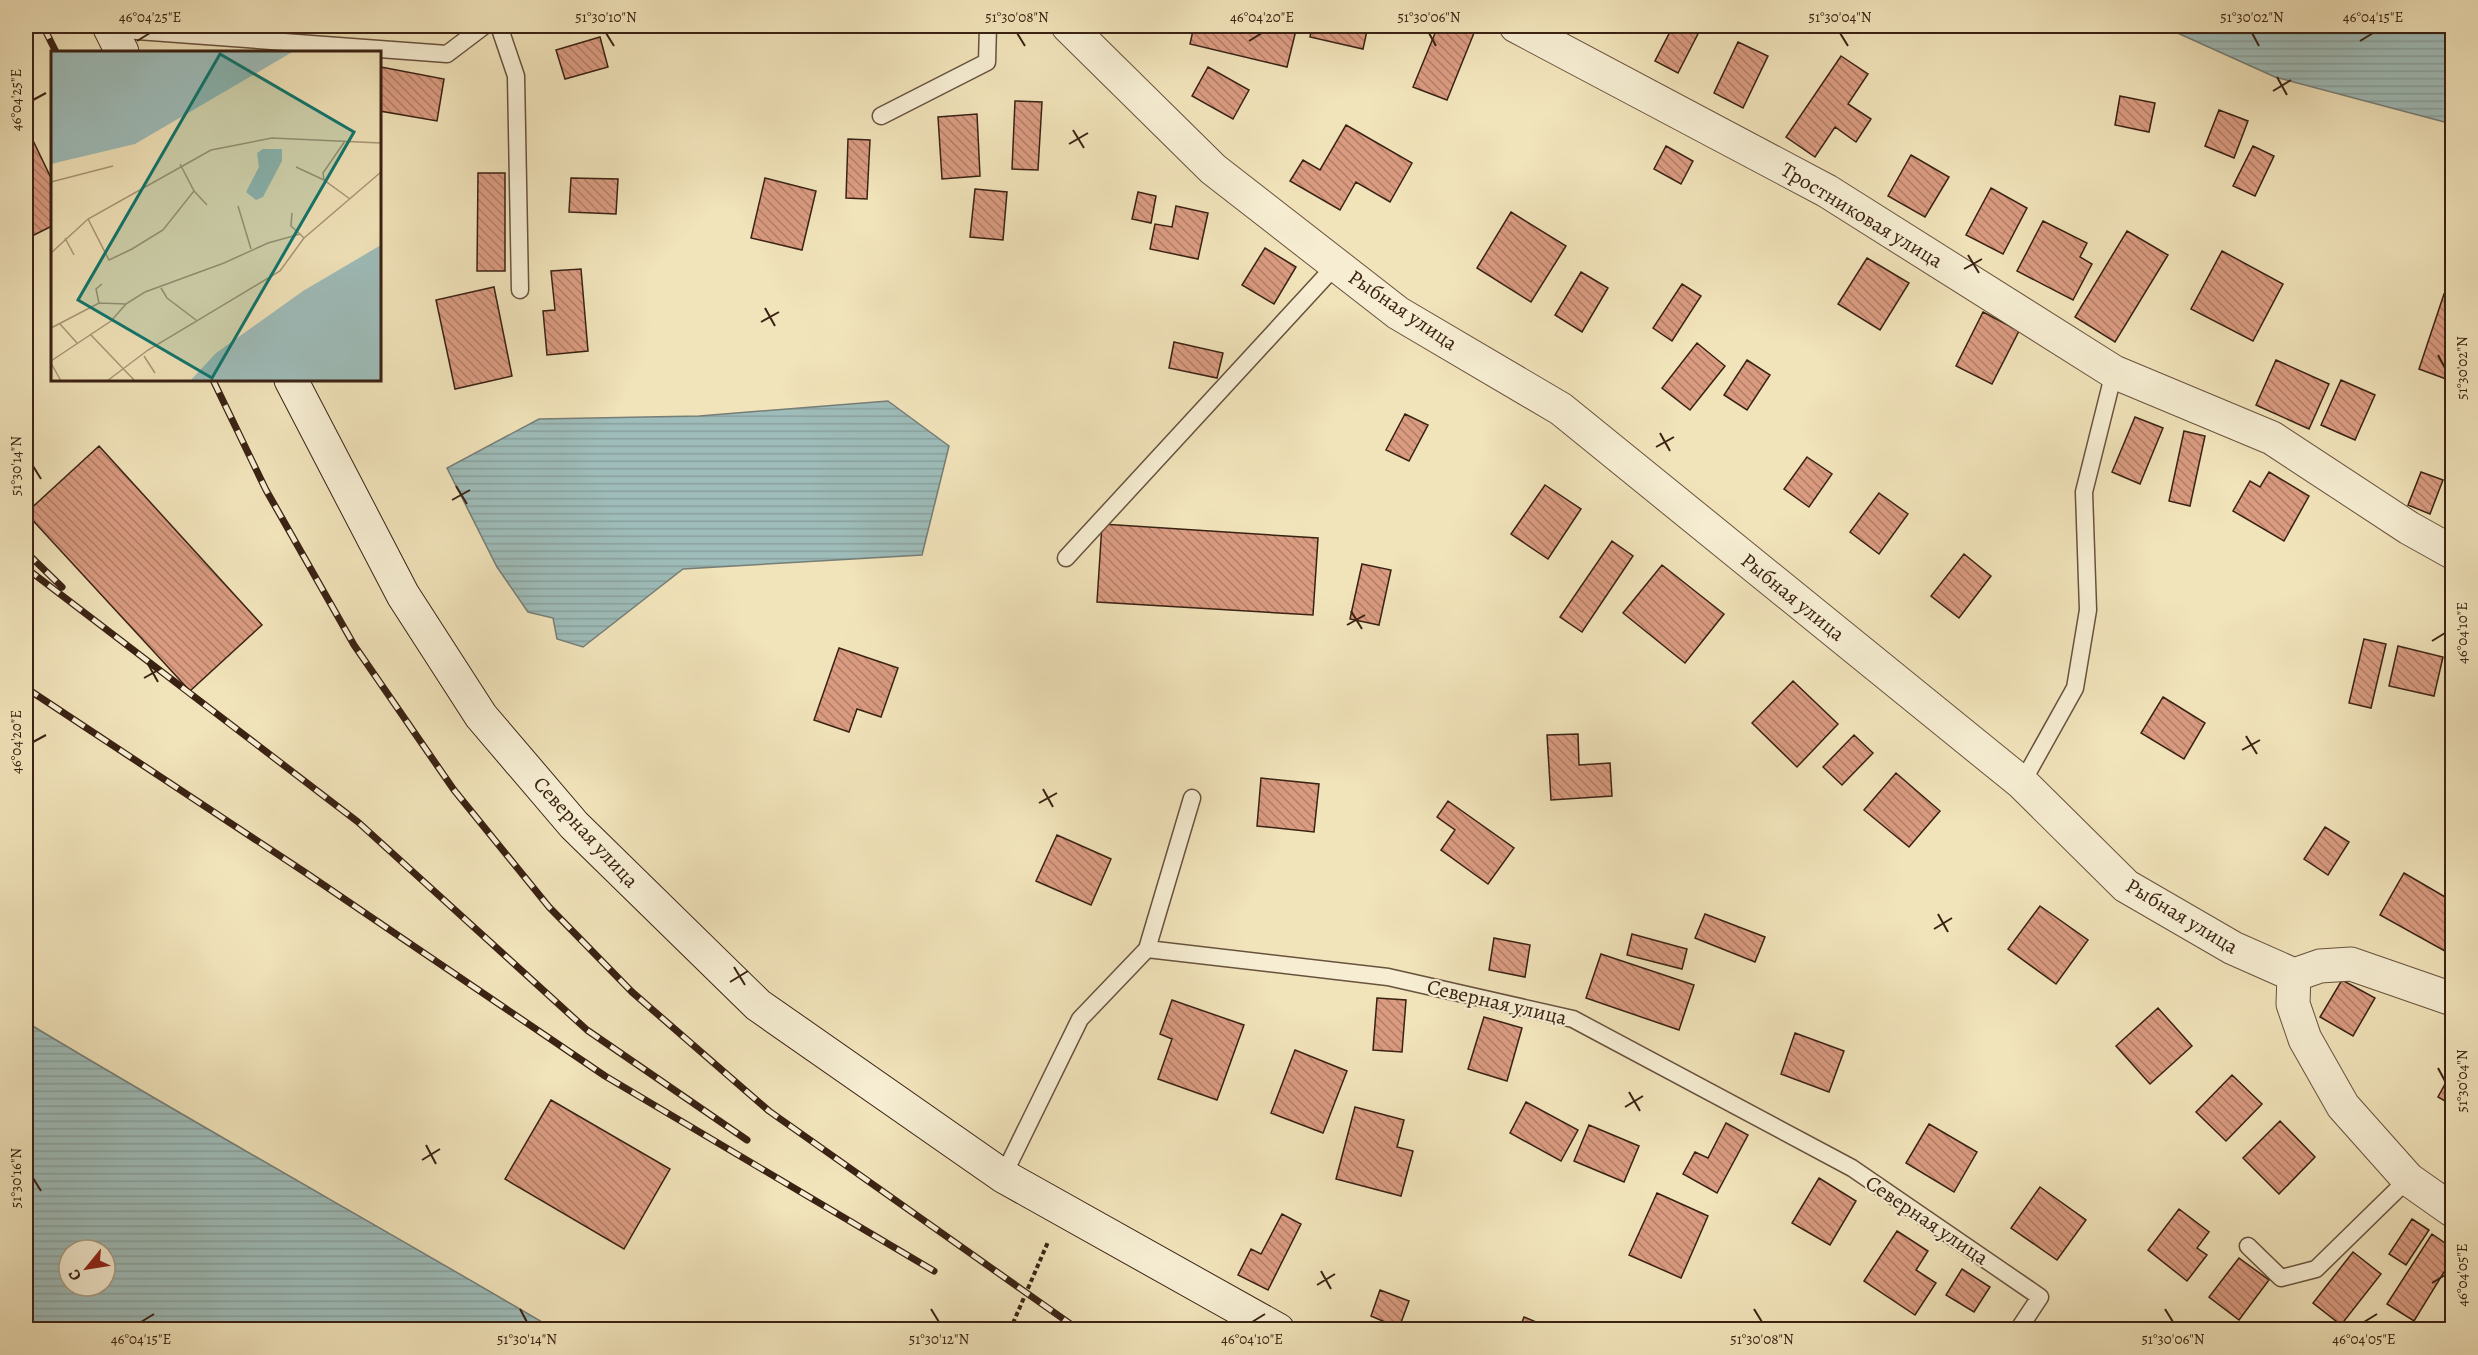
<svg xmlns="http://www.w3.org/2000/svg" width="2478" height="1355" font-family="Alegreya,serif">
  <style>
    .water { fill: url(#water-rules); stroke: #767e77; stroke-width: 1.5; fill-rule: evenodd }
    .building { fill: url(#building-back-hatch); stroke: #3a2213; stroke-width: 1.5 }
    .lines { fill: none; stroke-linecap: round; stroke-linejoin: round }
    .lane-casing { stroke: #68523d; stroke-width: 19 }
    .street-casing { stroke: #68523d; stroke-width: 35 }
    .secondary-casing { stroke: #3a2213; stroke-width: 35 }
    .path { stroke: #3a2213; stroke-width: 4; stroke-dasharray: 4.5 3; stroke-linecap: butt }
    .lane { stroke: #f6edd2; stroke-width: 16 }
    .street { stroke: #f6edd2; stroke-width: 33 }
    .secondary { stroke: #f6edd2; stroke-width: 33 }
    .rail-casing { stroke: #3a2213; stroke-width: 7 }
    .rail { stroke: #f6edd2; stroke-width: 4.5; stroke-dasharray: 14; stroke-linecap: butt }
    .ticks { fill: none; stroke: #3a2213; stroke-width: 2 }
    .labels { text-anchor: middle; stroke-width: 4.5; stroke-linejoin: round; paint-order: stroke }
    .street-label { font-size: 21px; fill: #3a2213; stroke: #f6edd2 }
    .inset-road { fill: none; stroke: #a89677; stroke-width: 1.5 }
    .view { fill: #0f766e; fill-opacity: 0.15; stroke: #0f766e; stroke-width: 3 }
    .inset-edge { fill: none; stroke: #3a2213; stroke-width: 3 }
    .neatline { fill: none; stroke: #3a2213; stroke-width: 2 }
    .ticks-label { font-size: 15px; text-anchor: middle; fill: #3a2213 }
  </style>
  <defs>
    <pattern id="water-rules" width="6" height="5" patternUnits="userSpaceOnUse" patternTransform="scale(1.5)"><rect width="6" height="5" fill="#9ebcb9"/><path d="M0 2.5h6" fill="none" stroke="#89a19e"/></pattern>
    <pattern id="building-back-hatch" width="6" height="6" patternUnits="userSpaceOnUse" patternTransform="scale(1.5)"><rect width="6" height="6" fill="#da9b81"/><path d="M-1 5l2 2M0 0l6 6M5-1l2 2" fill="none" stroke="#b27e68"/></pattern>
  </defs>
  <rect width="100%" height="100%" fill="#f1e3ba"/>
  <filter id="stains"><feTurbulence type="fractalNoise" baseFrequency=".00333" numOctaves="4"/><feColorMatrix values="0 0 0 0 .2 0 0 0 0 .09 0 0 0 0 .02 0 0 0 .5 -.17"/></filter>
  <radialGradient id="worn" r=".72"><stop offset=".6" stop-color="#630" stop-opacity="0"/><stop offset="1" stop-color="#630" stop-opacity=".3"/></radialGradient>
  <!-- water -->
  <path class="water" d="M 2162,26 L 2452,26 L 2452,124 L 2275,77 Z
    M 888,401 L 949,446 L 922,555 L 683,569 L 583,647 L 557,639 L 553,618 L 528,612 L 497,567 L 447,468 L 539,419 L 699,416 Z
    M 26,1022 C 200,1127 379,1226 554,1329 L 26,1329 ZM 69,1250 L 105,1250 L 105,1286 L 69,1286 Z"/>
  <!-- building -->
  <path class="building" d="M 1194,26 L 1297,26 L 1287,67 L 1190,44 Z
    M 1312,26 L 1368,26 L 1363,49 L 1310,37 Z
    M 1438,26 L 1454,26 L 1474,33 L 1447,100 L 1413,87 Z
    M 1673,26 L 1702,26 L 1678,73 L 1655,61 Z
    M 600,37 L 608,67 L 565,79 L 556,50 Z
    M 1738,42 L 1768,56 L 1743,108 L 1714,93 Z
    M 1841,56 L 1868,74 L 1848,104 L 1871,119 L 1856,142 L 1835,127 L 1815,157 L 1786,137 Z
    M 381,67 L 444,79 L 437,121 L 380,111 Z
    M 1208,67 L 1249,90 L 1233,119 L 1192,96 Z
    M 2120,96 L 2155,103 L 2149,132 L 2115,125 Z
    M 1015,101 L 1042,102 L 1038,170 L 1012,169 Z
    M 2219,110 L 2248,121 L 2234,158 L 2205,146 Z
    M 977,114 L 980,176 L 942,179 L 938,117 Z
    M 1346,125 L 1412,163 L 1390,202 L 1356,182 L 1340,210 L 1290,181 L 1303,160 L 1320,170 Z
    M 26,126 L 52,180 L 52,226 L 26,239 Z
    M 848,139 L 870,140 L 867,199 L 846,198 Z
    M 1666,146 L 1693,161 L 1681,184 L 1654,169 Z
    M 2253,146 L 2274,156 L 2255,196 L 2233,186 Z
    M 1911,155 L 1949,177 L 1925,217 L 1888,196 Z
    M 478,173 L 505,173 L 505,271 L 477,271 Z
    M 571,178 L 618,179 L 616,214 L 569,212 Z
    M 765,178 L 816,191 L 802,250 L 751,238 Z
    M 1991,188 L 2027,208 L 2003,254 L 1966,235 Z
    M 975,189 L 1007,192 L 1003,240 L 970,237 Z
    M 1138,192 L 1156,196 L 1151,223 L 1132,219 Z
    M 1176,206 L 1208,213 L 1198,259 L 1150,249 L 1155,224 L 1172,227 Z
    M 1511,212 L 1566,246 L 1531,302 L 1477,268 Z
    M 2043,221 L 2087,243 L 2080,257 L 2092,264 L 2073,300 L 2017,271 Z
    M 2127,231 L 2168,255 L 2115,342 L 2075,317 Z
    M 1265,248 L 1296,267 L 1274,304 L 1242,285 Z
    M 2222,251 L 2283,284 L 2253,341 L 2191,309 Z
    M 1867,258 L 1909,283 L 1880,330 L 1838,304 Z
    M 581,269 L 588,351 L 547,355 L 543,311 L 555,310 L 551,271 Z
    M 1581,272 L 1608,288 L 1582,332 L 1555,315 Z
    M 1682,284 L 1701,296 L 1672,341 L 1653,328 Z
    M 494,287 L 512,376 L 455,389 L 436,300 Z
    M 2444,294 L 2452,297 L 2452,358 L 2446,379 L 2419,369 Z
    M 1983,312 L 2019,331 L 1992,384 L 1956,366 Z
    M 1174,342 L 1223,353 L 1217,378 L 1169,368 Z
    M 1697,343 L 1725,366 L 1690,410 L 1662,388 Z
    M 1747,360 L 1770,375 L 1747,410 L 1724,395 Z
    M 2276,360 L 2329,384 L 2309,429 L 2256,405 Z
    M 2341,380 L 2375,395 L 2355,440 L 2321,425 Z
    M 1405,414 L 1428,425 L 1409,461 L 1386,450 Z
    M 2135,417 L 2163,428 L 2140,484 L 2112,472 Z
    M 2184,431 L 2205,436 L 2190,506 L 2169,501 Z
    M 99,446 L 262,625 L 190,691 L 26,513 Z
    M 1807,457 L 1832,474 L 1809,507 L 1784,489 Z
    M 2269,472 L 2309,496 L 2284,541 L 2233,511 L 2250,481 L 2260,487 Z
    M 2421,472 L 2443,480 L 2430,514 L 2408,505 Z
    M 1545,485 L 1581,509 L 1548,559 L 1511,534 Z
    M 1879,493 L 1908,514 L 1879,554 L 1850,532 Z
    M 1102,524 L 1318,538 L 1313,615 L 1097,602 Z
    M 1612,541 L 1633,556 L 1582,632 L 1560,617 Z
    M 1964,554 L 1991,576 L 1959,618 L 1931,596 Z
    M 1362,564 L 1391,570 L 1379,625 L 1350,619 Z
    M 1662,565 L 1724,614 L 1685,663 L 1623,613 Z
    M 2364,639 L 2386,644 L 2371,708 L 2349,703 Z
    M 2398,646 L 2443,657 L 2434,696 L 2389,686 Z
    M 839,648 L 898,668 L 881,717 L 857,709 L 849,732 L 814,720 Z
    M 1793,681 L 1838,724 L 1797,767 L 1752,723 Z
    M 2163,697 L 2205,723 L 2184,759 L 2141,733 Z
    M 1578,734 L 1579,765 L 1610,763 L 1612,796 L 1551,800 L 1547,735 Z
    M 1854,735 L 1873,753 L 1842,785 L 1823,767 Z
    M 1896,773 L 1940,811 L 1909,847 L 1864,810 Z
    M 1261,778 L 1319,784 L 1314,832 L 1257,826 Z
    M 1448,801 L 1514,848 L 1488,884 L 1441,850 L 1455,830 L 1437,817 Z
    M 2325,827 L 2349,842 L 2328,875 L 2304,859 Z
    M 1057,835 L 1111,859 L 1091,905 L 1036,881 Z
    M 2404,873 L 2452,901 L 2452,955 L 2380,915 Z
    M 2040,906 L 2088,940 L 2056,984 L 2008,949 Z
    M 1705,914 L 1765,937 L 1755,962 L 1695,938 Z
    M 1632,934 L 1687,949 L 1682,969 L 1627,955 Z
    M 1494,938 L 1530,945 L 1525,977 L 1489,970 Z
    M 1601,954 L 1694,985 L 1679,1030 L 1586,998 Z
    M 2342,980 L 2375,998 L 2353,1036 L 2320,1017 Z
    M 1377,998 L 1406,1000 L 1402,1052 L 1373,1050 Z
    M 1172,1000 L 1244,1025 L 1217,1100 L 1158,1079 L 1172,1039 L 1160,1034 Z
    M 2158,1008 L 2192,1046 L 2150,1084 L 2116,1046 Z
    M 1484,1017 L 1522,1028 L 1507,1081 L 1468,1069 Z
    M 1795,1033 L 1844,1051 L 1829,1092 L 1781,1074 Z
    M 1295,1050 L 1347,1071 L 1323,1133 L 1271,1113 Z
    M 2452,1071 L 2452,1105 L 2438,1097 Z
    M 2232,1075 L 2262,1104 L 2226,1141 L 2196,1112 Z
    M 551,1100 L 670,1169 L 624,1249 L 505,1179 Z
    M 1526,1102 L 1578,1130 L 1561,1161 L 1510,1133 Z
    M 1355,1107 L 1404,1120 L 1397,1147 L 1413,1151 L 1401,1196 L 1336,1179 Z
    M 2280,1121 L 2315,1157 L 2279,1194 L 2243,1158 Z
    M 1726,1123 L 1748,1135 L 1717,1193 L 1683,1174 L 1695,1152 L 1708,1158 Z
    M 1929,1124 L 1977,1152 L 1954,1192 L 1906,1163 Z
    M 1589,1125 L 1639,1146 L 1624,1182 L 1574,1161 Z
    M 1819,1178 L 1856,1201 L 1830,1245 L 1792,1223 Z
    M 2040,1187 L 2086,1220 L 2057,1260 L 2011,1228 Z
    M 1657,1193 L 1708,1216 L 1681,1278 L 1629,1255 Z
    M 2179,1209 L 2209,1232 L 2197,1248 L 2207,1255 L 2187,1281 L 2148,1250 Z
    M 1282,1214 L 1301,1224 L 1268,1290 L 1238,1275 L 1251,1249 L 1261,1254 Z
    M 2412,1219 L 2429,1230 L 2406,1265 L 2389,1254 Z
    M 1897,1231 L 1928,1251 L 1916,1270 L 1936,1283 L 1915,1315 L 1864,1281 Z
    M 2432,1234 L 2452,1248 L 2452,1259 L 2414,1321 L 2387,1304 Z
    M 2353,1252 L 2381,1274 L 2341,1325 L 2313,1303 Z
    M 2239,1258 L 2269,1280 L 2239,1320 L 2209,1297 Z
    M 1962,1269 L 1990,1287 L 1974,1312 L 1946,1295 Z
    M 1380,1290 L 1409,1301 L 1399,1328 L 1371,1316 Z
    M 1524,1317 L 1555,1330 L 1519,1330 Z"/>
  <g class="lines">
    <!-- lane casing -->
    <g class="lane-casing">
      <path id="lane" d="M 499,26 L 516,76 L 520,290
        M 110,29 L 447,54 L 484,26
        M 881,116 L 987,62 L 988,26
        M 1066,558 L 1336,265
        M 2022,783 L 2075,688 L 2088,610 L 2084,492 L 2114,372
        M 1147,949 L 1192,798
        M 1003,1176 L 1080,1019 L 1147,949 L 1388,977 L 1573,1019 L 1852,1168 L 2040,1297 L 2018,1330
        M 2248,1246 L 2281,1278 L 2316,1269 L 2408,1179"/>
    </g>
    <!-- street casing -->
    <g class="street-casing">
      <path id="street" d="M 1068,26 L 1213,169 L 1398,313 L 1561,409 L 2022,783 L 2126,886 L 2233,948 L 2294,975 L 2293,1004 L 2305,1039 L 2343,1106 L 2408,1179 L 2452,1210
        M 1516,26 L 1827,191 L 2114,372 L 2272,438 L 2409,528 L 2452,552
        M 2294,975 L 2320,966 L 2351,964 L 2452,999"/>
    </g>
    <!-- secondary casing -->
    <g class="secondary-casing">
      <path id="secondary" d="M 109,26 L 122,52
        M 291,380 L 403,595 L 481,716 L 574,825 L 758,1005 L 1003,1176 L 1278,1330"/>
    </g>
    <!-- path -->
    <path class="path" d="M 1010,1330 L 1048,1242"/>
    <!-- lane -->
    <use href="#lane" class="lane"/>
    <!-- street -->
    <use href="#street" class="street"/>
    <!-- secondary -->
    <use href="#secondary" class="secondary"/>
    <!-- rail casing -->
    <g class="rail-casing">
      <path id="rail" d="M 43,26 L 56,52
        M 213,380 L 266,490 L 354,645 L 454,790 L 549,907 L 632,992 L 769,1111 L 1079,1330
        M 26,552 L 62,587
        M 26,568 L 358,822 L 587,1030 L 747,1140
        M 26,688 L 306,873 L 605,1076 L 934,1271"/>
    </g>
    <!-- rail -->
    <use href="#rail" class="rail"/>
  </g>
  <!-- ticks -->
  <path class="ticks" d="M 606,33 L 614,46M 1017,33 L 1025,46M 1429,33 L 1436,46M 1840,33 L 1848,46M 2252,33 L 2259,46M 137,41 L 150,33M 1249,41 L 1262,33M 2360,41 L 2373,33M 2277,77 L 2287,95M 2273,91 L 2291,80M 33,100 L 46,93M 1073,130 L 1084,148M 1069,144 L 1088,133M 1968,255 L 1979,273M 1964,269 L 1982,259M 765,308 L 775,326M 761,322 L 779,312M 2438,355 L 2445,368M 1660,433 L 1670,451M 1656,447 L 1674,437M 33,466 L 41,479M 456,486 L 467,504M 452,500 L 470,490M 1351,611 L 1362,629M 1347,625 L 1365,615M 2432,641 L 2445,633M 148,664 L 158,682M 144,678 L 162,668M 2246,736 L 2257,754M 33,742 L 46,735M 2242,750 L 2260,740M 1043,789 L 1053,807M 1039,803 L 1057,793M 1938,914 L 1948,932M 1934,929 L 1952,918M 734,967 L 745,985M 730,982 L 748,971M 2438,1068 L 2445,1081M 1629,1092 L 1640,1111M 1625,1107 L 1643,1096M 426,1145 L 436,1164M 422,1160 L 440,1149M 33,1178 L 41,1191M 1321,1271 L 1331,1289M 2432,1283 L 2445,1275M 1317,1285 L 1335,1274M 520,1309 L 527,1322M 931,1309 L 939,1322M 1754,1309 L 1762,1322M 2165,1309 L 2173,1322M 141,1322 L 154,1314M 1252,1322 L 1265,1314M 2364,1322 L 2377,1314"/>
  <g class="labels">
    <!-- street labels -->
    <g class="street-label">
      <text transform="translate(1862 215) rotate(31)" y="7">Тростниковая улица</text>
      <text transform="translate(1403 310) rotate(34)" y="7">Рыбная улица</text>
      <text transform="translate(1793 597) rotate(39)" y="7">Рыбная улица</text>
      <text transform="translate(586 832) rotate(47)" y="7">Северная улица</text>
      <text transform="translate(2182 916) rotate(31)" y="7">Рыбная улица</text>
      <text transform="translate(1497 1002) rotate(13)" y="7">Северная улица</text>
      <text transform="translate(1927 1220) rotate(34)" y="7">Северная улица</text>
    </g>
  </g>
  <!-- overview -->
  <g transform="translate(51 51)">
    <rect width="330" height="330" fill="#f1e3ba"/>
    <path d="M 0,0 L 243,0 L 84,93 L 0,113 ZM 212,98 L 231,98 L 231,110 L 212,146 L 205,149 L 195,141 L 208,116 L 206,102 ZM 330,194 L 330,330 L 139,330 L 165,302 L 252,240 Z" fill="#9ebcb9"/>
    <path class="inset-road" d="M 294,90 L 272,122 L 273,129 L 299,148M 245,116 L 273,129M 0,131 L 62,115M 143,140 L 156,154M 187,155 L 200,198M 241,162 L 240,175 L 249,183M 37,168 L 58,209 L 81,198 L 112,179 L 143,140 L 129,113M 14,187 L 23,204M 0,202 L 37,168 L 160,99 L 221,87 L 330,92M 110,237 L 116,247 L 145,269M 48,252 L 45,238 L 51,233M 9,273 L 26,292M 0,277 L 48,252 L 75,253 L 94,241 L 173,212 L 217,192 L 249,183 L 253,187 L 330,121M 39,283 L 84,330M 93,305 L 104,322M 0,310 L 60,270 L 75,253M 0,312 L 10,330M 56,330 L 97,299 L 229,220 L 253,187"/>
    <path class="view" d="M 169,3 L 303,81 L 161,327 L 27,249 Z"/>
    <rect width="330" height="330" class="inset-edge"/>
  </g>
  <!-- margin -->
  <rect width="2478" height="1355" fill="none" stroke="#f1e3ba" stroke-width="66"/>
  <!-- north arrow -->
  <g transform="translate(87 1268) rotate(240)"><circle r="28" fill="#f6edd2" stroke="#ab9c86" stroke-width="1.5"/>
  <path d="M0-4.5L10 22L0 15L-10 22Z" fill="#8f2418"/>
  <text y="-9" font-size="16" font-weight="bold" text-anchor="middle" fill="#3a2213">С</text>
  </g>
  <rect x="33" y="33" width="2412" height="1289" class="neatline"/>
  <g class="ticks-label">
    <text x="150" y="22">46°04'25"E</text>
    <text x="606" y="22">51°30'10"N</text>
    <text x="1017" y="22">51°30'08"N</text>
    <text x="1262" y="22">46°04'20"E</text>
    <text x="1429" y="22">51°30'06"N</text>
    <text x="1840" y="22">51°30'04"N</text>
    <text x="2252" y="22">51°30'02"N</text>
    <text x="2373" y="22">46°04'15"E</text>
    <text transform="translate(16 100) rotate(-90)" y="5">46°04'25"E</text>
    <text transform="translate(2462 368) rotate(-90)" y="5">51°30'02"N</text>
    <text transform="translate(16 466) rotate(-90)" y="5">51°30'14"N</text>
    <text transform="translate(2462 633) rotate(-90)" y="5">46°04'10"E</text>
    <text transform="translate(16 742) rotate(-90)" y="5">46°04'20"E</text>
    <text transform="translate(2462 1081) rotate(-90)" y="5">51°30'04"N</text>
    <text transform="translate(16 1178) rotate(-90)" y="5">51°30'16"N</text>
    <text transform="translate(2462 1275) rotate(-90)" y="5">46°04'05"E</text>
    <text x="141" y="1344">46°04'15"E</text>
    <text x="527" y="1344">51°30'14"N</text>
    <text x="939" y="1344">51°30'12"N</text>
    <text x="1252" y="1344">46°04'10"E</text>
    <text x="1762" y="1344">51°30'08"N</text>
    <text x="2173" y="1344">51°30'06"N</text>
    <text x="2364" y="1344">46°04'05"E</text>
  </g>
  <rect width="100%" height="100%" filter="url(#stains)"/>
  <rect width="100%" height="100%" fill="url(#worn)"/>
</svg>
